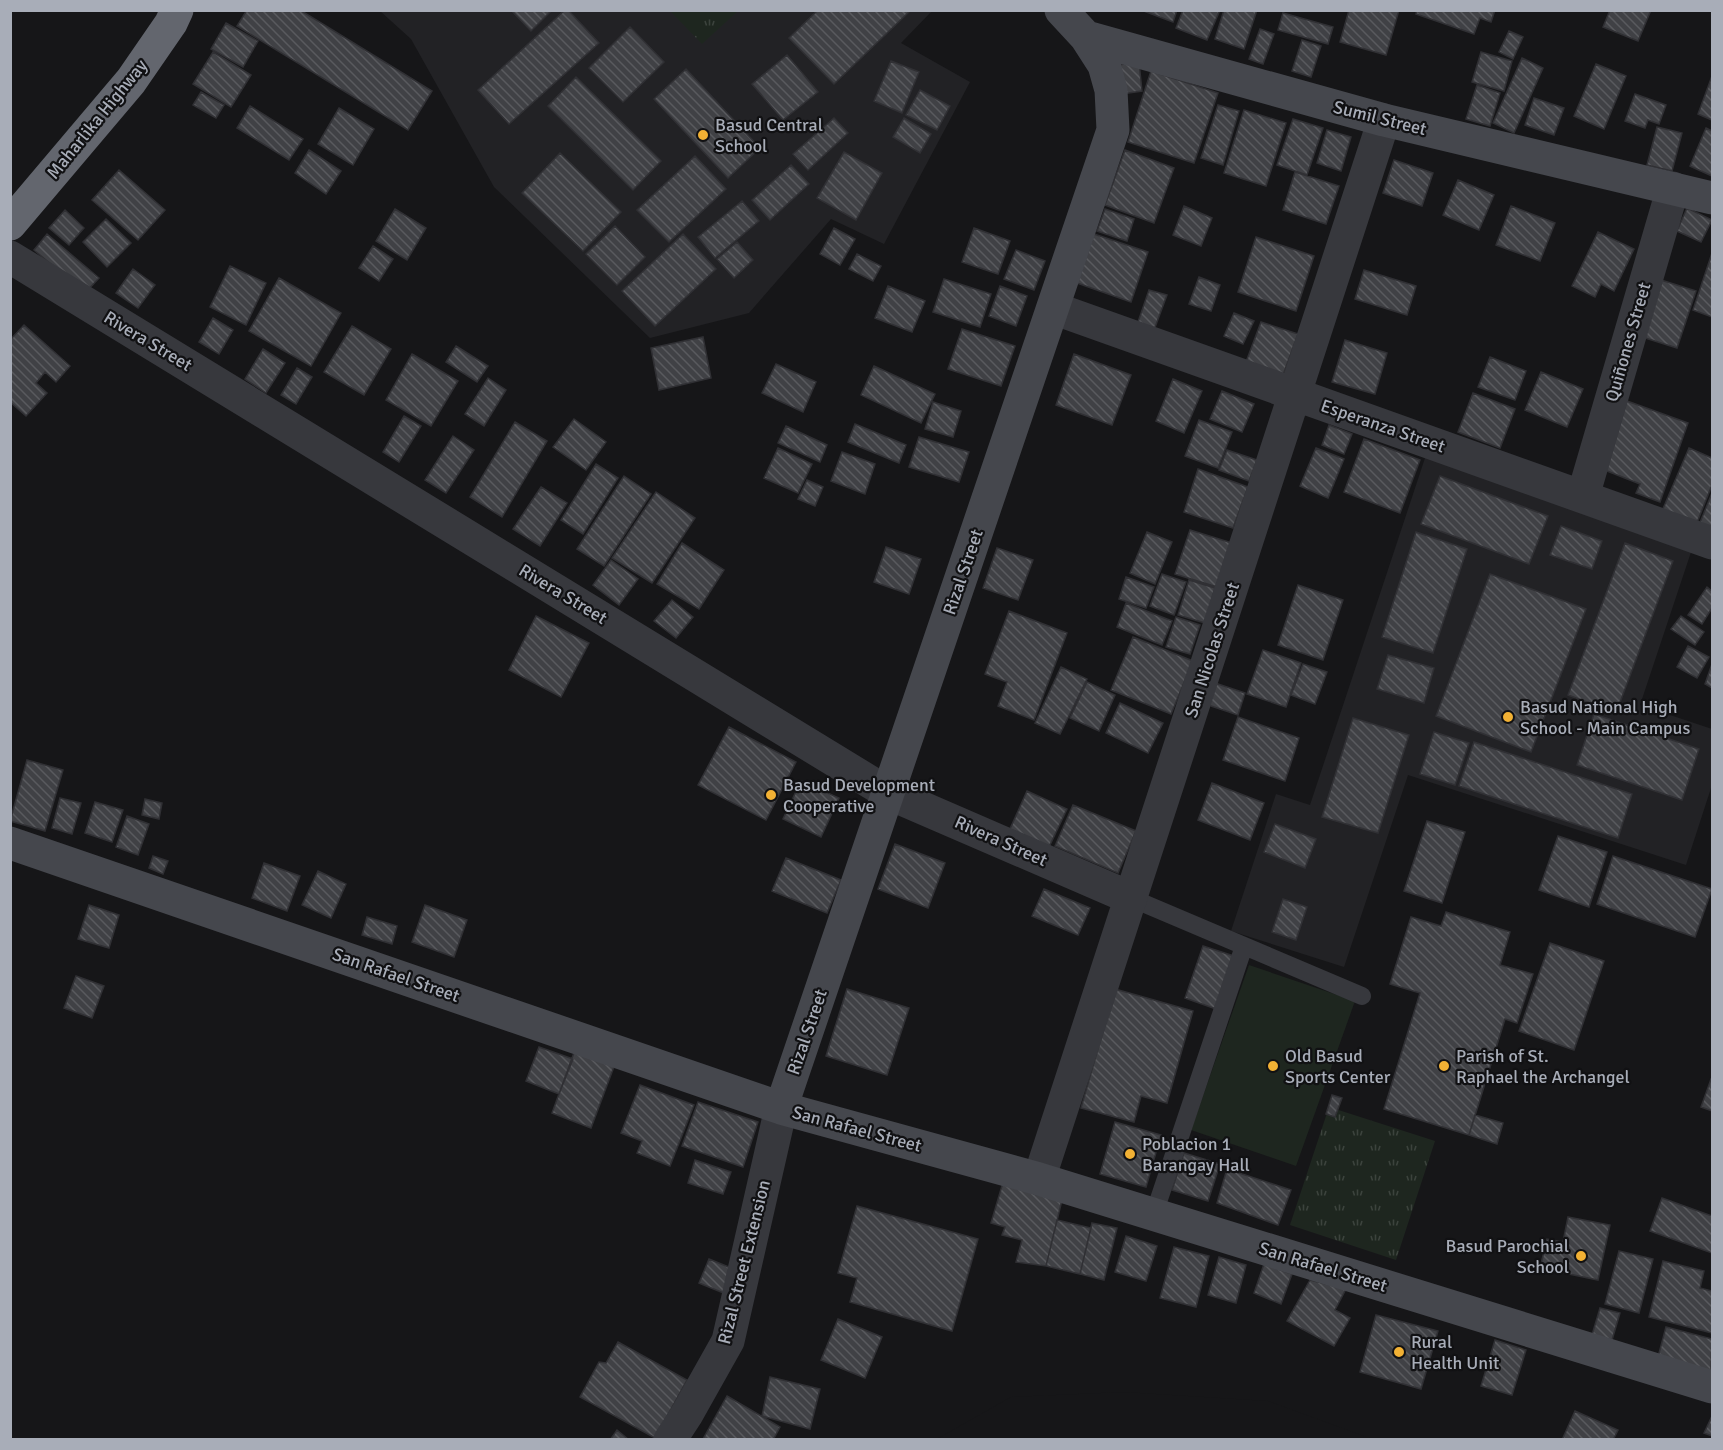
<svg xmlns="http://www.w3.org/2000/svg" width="1723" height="1450" font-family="Signika,sans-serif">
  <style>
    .built { fill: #222225 }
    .grass { fill: url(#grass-tufts) }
    .pitch { fill: #1e261f }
    .pier { fill: #161618 }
    .building { fill: url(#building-back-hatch); stroke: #303034; stroke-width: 1.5 }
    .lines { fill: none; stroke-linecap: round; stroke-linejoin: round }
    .lane { stroke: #37383d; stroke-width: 18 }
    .street { stroke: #37383d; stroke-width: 33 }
    .secondary { stroke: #45474d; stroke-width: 33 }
    .highway { stroke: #63666e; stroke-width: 33 }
    .poi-dot { fill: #f2b134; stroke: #111113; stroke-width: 2 }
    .labels { text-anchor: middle; stroke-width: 4.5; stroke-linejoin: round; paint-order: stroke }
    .street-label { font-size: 18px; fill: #a8adb8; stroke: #111113 }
    .poi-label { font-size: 18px; fill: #a8adb8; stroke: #111113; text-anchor: start }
  </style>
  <defs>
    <pattern id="grass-tufts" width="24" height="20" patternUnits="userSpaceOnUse" patternTransform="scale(1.5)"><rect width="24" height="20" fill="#1e261f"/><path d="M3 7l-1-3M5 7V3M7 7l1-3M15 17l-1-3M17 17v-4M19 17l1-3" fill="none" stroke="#3c433d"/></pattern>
    <pattern id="building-back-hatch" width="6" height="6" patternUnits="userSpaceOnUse" patternTransform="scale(1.5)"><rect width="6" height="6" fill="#404145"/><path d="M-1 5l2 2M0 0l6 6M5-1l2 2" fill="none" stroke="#595a5e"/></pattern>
  </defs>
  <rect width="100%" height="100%" fill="#161618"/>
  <!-- built -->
  <path class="built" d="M 380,11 L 932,11 L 901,43 L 970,82 L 884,244 L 831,219 L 749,313 L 650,338 L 494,187 L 411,39 Z
    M 1426,455 L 1694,543 L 1640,705 L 1712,729 L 1712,785 L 1686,865 L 1408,775 L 1344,967 L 1231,931 L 1276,794 L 1310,805 Z"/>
  <!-- grass -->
  <path class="grass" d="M 670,11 L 738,11 L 702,44 Z
    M 1329,1107 L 1435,1141 L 1396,1260 L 1290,1225 Z"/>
  <!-- pitch -->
  <path class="pitch" d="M 1249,965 L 1355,1001 L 1296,1166 L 1191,1130 Z"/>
  <!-- pier -->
  <path class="pier" d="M 1124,1392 L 1268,1401 L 1372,1439 L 937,1439 L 1011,1397 Z"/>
  <!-- building -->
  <path class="building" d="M 247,10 L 300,10 L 432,91 L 408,130 L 237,26 Z
    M 511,10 L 552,10 L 531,31 Z
    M 565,10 L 568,10 L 599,43 L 509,124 L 478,90 Z
    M 818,10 L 911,10 L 834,84 L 789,38 Z
    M 1141,10 L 1177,10 L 1173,22 Z
    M 1183,10 L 1220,10 L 1207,40 L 1176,28 Z
    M 1224,10 L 1257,10 L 1244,49 L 1215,39 Z
    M 1349,10 L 1399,10 L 1386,55 L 1340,42 Z
    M 1417,10 L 1495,10 L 1491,22 L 1480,18 L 1474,34 L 1416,14 Z
    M 1610,10 L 1651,10 L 1638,41 L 1603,27 Z
    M 1283,13 L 1333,27 L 1328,44 L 1278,30 Z
    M 226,23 L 258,41 L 243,67 L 211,49 Z
    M 630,27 L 664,62 L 623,102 L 589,68 Z
    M 1260,29 L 1274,34 L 1263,64 L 1249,59 Z
    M 1509,31 L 1523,37 L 1513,59 L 1499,52 Z
    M 1302,40 L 1321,46 L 1311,77 L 1292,71 Z
    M 213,52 L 251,75 L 231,107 L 193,84 Z
    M 1481,52 L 1512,61 L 1504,91 L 1472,82 Z
    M 787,55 L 818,92 L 783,120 L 752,84 Z
    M 1522,58 L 1543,68 L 1514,133 L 1493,123 Z
    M 891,61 L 919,72 L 902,113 L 874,101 Z
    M 1139,62 L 1142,91 L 1122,94 L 1118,65 Z
    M 1596,64 L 1626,76 L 1604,129 L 1574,116 Z
    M 686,69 L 760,148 L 728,178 L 654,99 Z
    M 1151,71 L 1218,93 L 1194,163 L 1128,142 Z
    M 1712,76 L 1712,120 L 1698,114 Z
    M 576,77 L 661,161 L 633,190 L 548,106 Z
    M 1477,85 L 1500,93 L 1490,126 L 1466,119 Z
    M 920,90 L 950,106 L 937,130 L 906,115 Z
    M 201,92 L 224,105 L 216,118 L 193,105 Z
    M 1635,94 L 1666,105 L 1659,124 L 1648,120 L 1645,128 L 1625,121 Z
    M 1534,98 L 1564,108 L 1554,135 L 1525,125 Z
    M 1218,105 L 1239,111 L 1223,165 L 1201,158 Z
    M 250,106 L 303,139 L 289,160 L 237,128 Z
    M 339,108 L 374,129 L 353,165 L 318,144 Z
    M 1244,110 L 1286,123 L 1266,186 L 1224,173 Z
    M 834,118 L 848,133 L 808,170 L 793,154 Z
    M 904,118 L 931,134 L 920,153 L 893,137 Z
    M 1293,119 L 1323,128 L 1307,175 L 1277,165 Z
    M 1657,127 L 1682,133 L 1672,171 L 1647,165 Z
    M 1706,128 L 1712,131 L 1712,176 L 1690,166 Z
    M 1327,130 L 1351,137 L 1341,171 L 1317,163 Z
    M 309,150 L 341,171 L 326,194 L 295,173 Z
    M 1125,150 L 1174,168 L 1154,223 L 1105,205 Z
    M 844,152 L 882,173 L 856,220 L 817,198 Z
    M 560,153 L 621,212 L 583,251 L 522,193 Z
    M 695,156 L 726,189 L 669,242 L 637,210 Z
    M 1394,160 L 1433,173 L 1422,206 L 1383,193 Z
    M 791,165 L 809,184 L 770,220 L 752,200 Z
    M 119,170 L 165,210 L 138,240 L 92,200 Z
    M 1295,172 L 1339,186 L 1326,224 L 1283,210 Z
    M 1458,180 L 1494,195 L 1479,230 L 1443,215 Z
    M 742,201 L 759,221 L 715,258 L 698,237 Z
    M 1184,206 L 1212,218 L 1201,246 L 1173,235 Z
    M 1511,206 L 1555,223 L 1540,261 L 1496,245 Z
    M 1687,208 L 1712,220 L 1701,242 L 1677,231 Z
    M 395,209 L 426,228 L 407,260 L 376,241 Z
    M 1105,209 L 1134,219 L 1127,241 L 1097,231 Z
    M 65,210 L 84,228 L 69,245 L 49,228 Z
    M 106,219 L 131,243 L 107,267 L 83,242 Z
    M 615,226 L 645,257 L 617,285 L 586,254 Z
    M 834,228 L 855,239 L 840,265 L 820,254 Z
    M 974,228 L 1010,241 L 998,274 L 962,262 Z
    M 1598,232 L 1634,249 L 1614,291 L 1601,284 L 1595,297 L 1572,286 Z
    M 47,234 L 99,278 L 85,293 L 34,250 Z
    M 683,234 L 716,269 L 655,326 L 622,291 Z
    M 1094,234 L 1148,252 L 1131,302 L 1077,283 Z
    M 1256,237 L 1314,256 L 1296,311 L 1238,292 Z
    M 737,242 L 753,260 L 734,278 L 717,259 Z
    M 373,246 L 393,259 L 379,281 L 359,268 Z
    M 1016,250 L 1045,261 L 1034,290 L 1004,279 Z
    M 1712,253 L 1712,317 L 1693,310 Z
    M 857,254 L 881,266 L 873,281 L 849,269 Z
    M 230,266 L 266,283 L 246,325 L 210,307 Z
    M 133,269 L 155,285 L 138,308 L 116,293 Z
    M 1364,270 L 1416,286 L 1407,315 L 1355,299 Z
    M 1199,277 L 1220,285 L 1211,311 L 1189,304 Z
    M 279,278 L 341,313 L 311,366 L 249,331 Z
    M 944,279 L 991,294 L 980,327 L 933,312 Z
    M 1661,280 L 1696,291 L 1677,348 L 1642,337 Z
    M 888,286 L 925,301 L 912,332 L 875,318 Z
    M 1000,286 L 1027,296 L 1016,326 L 989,316 Z
    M 1149,290 L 1167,295 L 1154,330 L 1137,325 Z
    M 1234,313 L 1254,321 L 1243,344 L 1224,336 Z
    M 213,318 L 233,330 L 219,354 L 199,342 Z
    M 1261,322 L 1298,334 L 1283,375 L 1246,362 Z
    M 24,325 L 70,366 L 56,382 L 45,372 L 36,383 L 47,393 L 26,416 L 10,402 L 10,340 Z
    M 352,326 L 391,349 L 364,395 L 324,372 Z
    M 962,329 L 1015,346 L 1001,386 L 948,369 Z
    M 703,337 L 711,378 L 659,390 L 651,348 Z
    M 1345,340 L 1387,353 L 1375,394 L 1332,382 Z
    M 456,346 L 488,366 L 477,382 L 446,362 Z
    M 263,349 L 285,363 L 266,393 L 245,379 Z
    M 412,354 L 458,381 L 431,426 L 386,400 Z
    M 1074,354 L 1131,375 L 1112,425 L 1056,405 Z
    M 1490,357 L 1526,371 L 1515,400 L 1478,387 Z
    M 776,364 L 816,382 L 803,412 L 762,393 Z
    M 874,366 L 935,394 L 921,423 L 861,395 Z
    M 297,368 L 312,377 L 296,404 L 281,395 Z
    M 1541,372 L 1583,389 L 1567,427 L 1525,410 Z
    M 488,378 L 506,390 L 484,426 L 465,414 Z
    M 1173,379 L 1202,391 L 1184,433 L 1156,421 Z
    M 1222,391 L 1254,404 L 1242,432 L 1210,419 Z
    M 1473,393 L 1515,409 L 1500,448 L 1458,432 Z
    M 1627,401 L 1688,423 L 1660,502 L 1636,493 L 1640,484 L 1602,469 Z
    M 933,402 L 961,411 L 953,437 L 925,429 Z
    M 404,416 L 421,426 L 399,462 L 383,452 Z
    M 574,419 L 606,442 L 586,470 L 553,447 Z
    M 1199,420 L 1232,432 L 1218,468 L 1185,456 Z
    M 515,422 L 547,441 L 502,517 L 470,497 Z
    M 855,424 L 906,445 L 899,463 L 848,442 Z
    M 1329,425 L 1352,434 L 1344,454 L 1322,445 Z
    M 786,426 L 827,445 L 820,462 L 778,443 Z
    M 453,436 L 474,450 L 446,493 L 425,480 Z
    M 919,437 L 969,452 L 959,482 L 909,467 Z
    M 1364,439 L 1420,460 L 1400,513 L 1344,492 Z
    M 778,448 L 812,464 L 798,493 L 764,478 Z
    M 1316,448 L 1344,459 L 1328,498 L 1300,486 Z
    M 1689,448 L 1712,458 L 1712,485 L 1696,525 L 1662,511 Z
    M 1227,450 L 1257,460 L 1249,481 L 1219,470 Z
    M 842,452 L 875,464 L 865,494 L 831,481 Z
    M 596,464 L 618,478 L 583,534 L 561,520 Z
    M 1198,469 L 1248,487 L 1233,528 L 1184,512 Z
    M 624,476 L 651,494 L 604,566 L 577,549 Z
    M 1440,476 L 1548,516 L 1529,564 L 1421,524 Z
    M 807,480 L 823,487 L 815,506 L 798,499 Z
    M 541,487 L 567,503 L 540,546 L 513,529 Z
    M 656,492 L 695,518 L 652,583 L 612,558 Z
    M 1712,493 L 1712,530 L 1699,525 Z
    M 1561,526 L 1602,541 L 1592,569 L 1550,555 Z
    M 1190,530 L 1232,543 L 1217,587 L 1175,574 Z
    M 1147,532 L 1172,542 L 1155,584 L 1130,573 Z
    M 1416,532 L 1467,549 L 1433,653 L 1382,637 Z
    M 682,543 L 724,570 L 699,609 L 657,584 Z
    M 1625,543 L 1673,561 L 1616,713 L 1568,695 Z
    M 886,547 L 921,559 L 909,594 L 874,582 Z
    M 997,548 L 1033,560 L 1018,600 L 983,588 Z
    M 611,560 L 638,579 L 619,605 L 593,585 Z
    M 1162,574 L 1186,582 L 1174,615 L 1150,606 Z
    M 1490,574 L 1586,609 L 1531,752 L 1436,716 Z
    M 1126,577 L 1154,587 L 1146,608 L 1119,599 Z
    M 1189,580 L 1215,588 L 1205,623 L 1178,615 Z
    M 1298,585 L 1343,600 L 1323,660 L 1278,645 Z
    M 1707,587 L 1712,591 L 1712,608 L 1702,624 L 1688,615 Z
    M 672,600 L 693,617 L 676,638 L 654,621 Z
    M 1126,603 L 1172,621 L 1162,645 L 1117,627 Z
    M 1009,611 L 1067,633 L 1034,720 L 998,706 L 1007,682 L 985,674 Z
    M 536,616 L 589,643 L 561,697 L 509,670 Z
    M 1681,616 L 1704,632 L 1695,645 L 1671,629 Z
    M 1176,617 L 1200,625 L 1190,654 L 1166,647 Z
    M 1133,637 L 1193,661 L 1171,714 L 1111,690 Z
    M 1688,646 L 1709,657 L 1697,678 L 1677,667 Z
    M 1263,650 L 1301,663 L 1286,707 L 1247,694 Z
    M 1388,655 L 1434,668 L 1424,703 L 1377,689 Z
    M 1303,664 L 1327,672 L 1315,704 L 1291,695 Z
    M 1712,664 L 1712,688 L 1705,684 Z
    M 1061,667 L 1087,679 L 1060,734 L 1035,723 Z
    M 1087,682 L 1115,695 L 1099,731 L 1070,718 Z
    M 1215,683 L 1245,693 L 1238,715 L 1208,705 Z
    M 1120,703 L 1163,723 L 1148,753 L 1106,733 Z
    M 1594,714 L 1699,749 L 1682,800 L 1577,765 Z
    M 1238,717 L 1299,738 L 1285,781 L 1223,760 Z
    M 1353,718 L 1409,735 L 1378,833 L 1322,817 Z
    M 729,727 L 796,762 L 766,820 L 698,785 Z
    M 1434,732 L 1469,743 L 1455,785 L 1420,774 Z
    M 1474,742 L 1632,794 L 1618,838 L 1459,786 Z
    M 27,760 L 63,770 L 45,831 L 10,821 Z
    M 801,781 L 839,798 L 821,837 L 783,819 Z
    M 1212,783 L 1264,803 L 1250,840 L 1198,820 Z
    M 1027,791 L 1067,809 L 1049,847 L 1010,829 Z
    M 60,798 L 81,803 L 72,834 L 52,828 Z
    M 145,799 L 162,803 L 159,819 L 142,815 Z
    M 95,802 L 123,810 L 112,842 L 85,833 Z
    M 1073,805 L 1136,831 L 1118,873 L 1055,846 Z
    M 127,816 L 149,824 L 138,855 L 116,847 Z
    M 1427,821 L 1465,832 L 1442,903 L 1404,891 Z
    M 1275,824 L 1316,839 L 1305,868 L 1264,852 Z
    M 1558,836 L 1607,852 L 1589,907 L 1539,890 Z
    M 895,844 L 945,863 L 928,908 L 878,889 Z
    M 153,856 L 168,861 L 163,874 L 149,868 Z
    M 1613,856 L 1712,889 L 1695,937 L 1597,904 Z
    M 786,858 L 841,880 L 827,913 L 772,891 Z
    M 264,863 L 300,876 L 287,911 L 252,898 Z
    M 318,871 L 346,884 L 331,918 L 302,905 Z
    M 1044,889 L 1090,908 L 1078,935 L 1032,916 Z
    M 1283,899 L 1307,907 L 1296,940 L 1272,932 Z
    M 89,905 L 119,915 L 109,948 L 78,939 Z
    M 425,905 L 467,920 L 454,957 L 412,942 Z
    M 1446,912 L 1510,932 L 1500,965 L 1533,974 L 1517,1023 L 1505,1019 L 1469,1135 L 1384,1109 L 1420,993 L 1390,984 L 1411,917 L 1441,926 Z
    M 367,917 L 397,926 L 392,944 L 362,935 Z
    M 1550,943 L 1604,961 L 1574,1050 L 1519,1031 Z
    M 1203,946 L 1234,956 L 1216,1009 L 1185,998 Z
    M 76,976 L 104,986 L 92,1018 L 64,1008 Z
    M 847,989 L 909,1008 L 887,1075 L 826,1056 Z
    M 1115,989 L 1193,1011 L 1167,1103 L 1141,1096 L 1134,1122 L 1081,1108 Z
    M 539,1047 L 573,1059 L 559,1094 L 526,1081 Z
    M 575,1050 L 615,1064 L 591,1128 L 552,1113 Z
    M 1711,1079 L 1712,1080 L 1712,1111 L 1701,1107 Z
    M 640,1085 L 694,1105 L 670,1166 L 637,1153 L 642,1141 L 621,1133 Z
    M 1332,1095 L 1342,1098 L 1335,1117 L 1326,1114 Z
    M 698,1102 L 758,1122 L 743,1167 L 682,1146 Z
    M 1475,1115 L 1503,1123 L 1497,1144 L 1469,1135 Z
    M 1115,1122 L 1161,1135 L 1146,1187 L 1100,1174 Z
    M 1184,1153 L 1220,1164 L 1208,1201 L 1172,1190 Z
    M 695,1160 L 731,1172 L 723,1194 L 688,1183 Z
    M 1227,1169 L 1291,1190 L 1278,1225 L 1217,1203 Z
    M 1004,1179 L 1063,1196 L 1046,1266 L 1016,1262 L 1022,1240 L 1002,1235 L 1005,1227 L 991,1223 Z
    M 1662,1198 L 1712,1216 L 1712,1253 L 1650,1231 Z
    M 857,1206 L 978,1239 L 952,1331 L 850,1302 L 857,1278 L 838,1273 Z
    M 1568,1217 L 1610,1225 L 1598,1280 L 1540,1268 L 1547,1239 L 1563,1242 Z
    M 1057,1220 L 1091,1228 L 1080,1274 L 1046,1266 Z
    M 1092,1223 L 1117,1228 L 1104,1280 L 1080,1274 Z
    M 1126,1236 L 1157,1246 L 1146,1281 L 1115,1272 Z
    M 1174,1247 L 1209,1256 L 1196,1307 L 1160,1298 Z
    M 1619,1251 L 1653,1259 L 1639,1313 L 1605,1304 Z
    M 1219,1257 L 1246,1265 L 1236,1303 L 1208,1295 Z
    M 709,1259 L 736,1270 L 726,1294 L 699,1283 Z
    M 1663,1261 L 1704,1271 L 1700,1288 L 1712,1291 L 1712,1333 L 1649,1317 Z
    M 1264,1264 L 1292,1274 L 1281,1304 L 1254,1293 Z
    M 1310,1280 L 1346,1289 L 1335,1310 L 1350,1318 L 1334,1346 L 1287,1321 Z
    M 1600,1308 L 1620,1313 L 1612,1340 L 1592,1335 Z
    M 1376,1315 L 1438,1331 L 1421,1389 L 1360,1372 Z
    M 838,1319 L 882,1337 L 865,1378 L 821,1360 Z
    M 1666,1327 L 1712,1339 L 1711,1371 L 1658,1357 Z
    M 1495,1340 L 1526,1350 L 1512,1395 L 1481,1386 Z
    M 618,1342 L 687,1380 L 655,1438 L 580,1397 L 599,1362 L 606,1363 Z
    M 770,1377 L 820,1389 L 810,1429 L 762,1416 Z
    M 727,1396 L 780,1427 L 773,1440 L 703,1439 Z
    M 1575,1411 L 1618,1430 L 1613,1440 L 1562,1440 Z
    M 1712,1416 L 1712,1436 L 1704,1433 Z
    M 617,1430 L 629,1440 L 610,1440 Z"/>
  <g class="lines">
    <!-- lane -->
    <path class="lane" d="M 1131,898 L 1362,996
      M 1154,1214 L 1244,946"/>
    <!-- street -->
    <path class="street" d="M 10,257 L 888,793 L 1131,898
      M 1053,308 L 1712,543
      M 1583,496 L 1673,188
      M 1039,1179 L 1384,120
      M 670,1440 L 687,1414 L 728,1341 L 781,1108"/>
    <!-- secondary -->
    <path class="secondary" d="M 1061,10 L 1086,37 L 1384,120 L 1712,198
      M 10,843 L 781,1108 L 1039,1179 L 1712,1387
      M 781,1108 L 1113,130 L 1111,90 L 1104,65 L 1086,37"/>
    <!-- highway -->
    <path class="highway" d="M 10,224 L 131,81 L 171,23 L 177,10"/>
  </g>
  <!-- markers -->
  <g class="poi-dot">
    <circle cx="703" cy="135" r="6"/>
    <circle cx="1508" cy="717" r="6"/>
    <circle cx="771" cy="795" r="6"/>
    <circle cx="1273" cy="1066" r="6"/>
    <circle cx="1444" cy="1066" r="6"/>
    <circle cx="1130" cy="1154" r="6"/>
    <circle cx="1581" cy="1256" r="6"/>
    <circle cx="1399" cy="1352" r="6"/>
  </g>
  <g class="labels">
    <!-- street labels -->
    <g class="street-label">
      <text transform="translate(1380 118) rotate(14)" y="6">Sumil Street</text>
      <text transform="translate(97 119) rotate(-51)" y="6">Maharlika Highway</text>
      <text transform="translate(148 341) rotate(31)" y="6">Rivera Street</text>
      <text transform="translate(1628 342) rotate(-74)" y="6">Quiñones Street</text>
      <text transform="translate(1383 426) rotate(19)" y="6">Esperanza Street</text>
      <text transform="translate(963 572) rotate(-71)" y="6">Rizal Street</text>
      <text transform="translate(563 594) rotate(31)" y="6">Rivera Street</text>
      <text transform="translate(1212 650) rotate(-72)" y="6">San Nicolas Street</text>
      <text transform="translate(1001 841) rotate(24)" y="6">Rivera Street</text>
      <text transform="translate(396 975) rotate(19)" y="6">San Rafael Street</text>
      <text transform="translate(807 1032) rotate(-71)" y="6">Rizal Street</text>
      <text transform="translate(857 1129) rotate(15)" y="6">San Rafael Street</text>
      <text transform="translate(744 1262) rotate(-76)" y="6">Rizal Street Extension</text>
      <text transform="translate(1323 1267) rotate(17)" y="6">San Rafael Street</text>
    </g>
    <!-- poi labels -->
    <g class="poi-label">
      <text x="715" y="131">Basud Central<tspan x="715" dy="21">School</tspan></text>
      <text x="1520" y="713">Basud National High<tspan x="1520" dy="21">School - Main Campus</tspan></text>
      <text x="783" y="791">Basud Development<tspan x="783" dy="21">Cooperative</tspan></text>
      <text x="1285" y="1062">Old Basud<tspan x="1285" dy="21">Sports Center</tspan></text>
      <text x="1456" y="1062">Parish of St.<tspan x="1456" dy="21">Raphael the Archangel</tspan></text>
      <text x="1142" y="1150">Poblacion 1<tspan x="1142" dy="21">Barangay Hall</tspan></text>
      <text x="1569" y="1252" text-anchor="end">Basud Parochial<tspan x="1569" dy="21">School</tspan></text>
      <text x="1411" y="1348">Rural<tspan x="1411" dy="21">Health Unit</tspan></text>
    </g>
  </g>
  <!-- border -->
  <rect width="1723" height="1450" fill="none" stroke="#a8adb8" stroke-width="24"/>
</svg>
